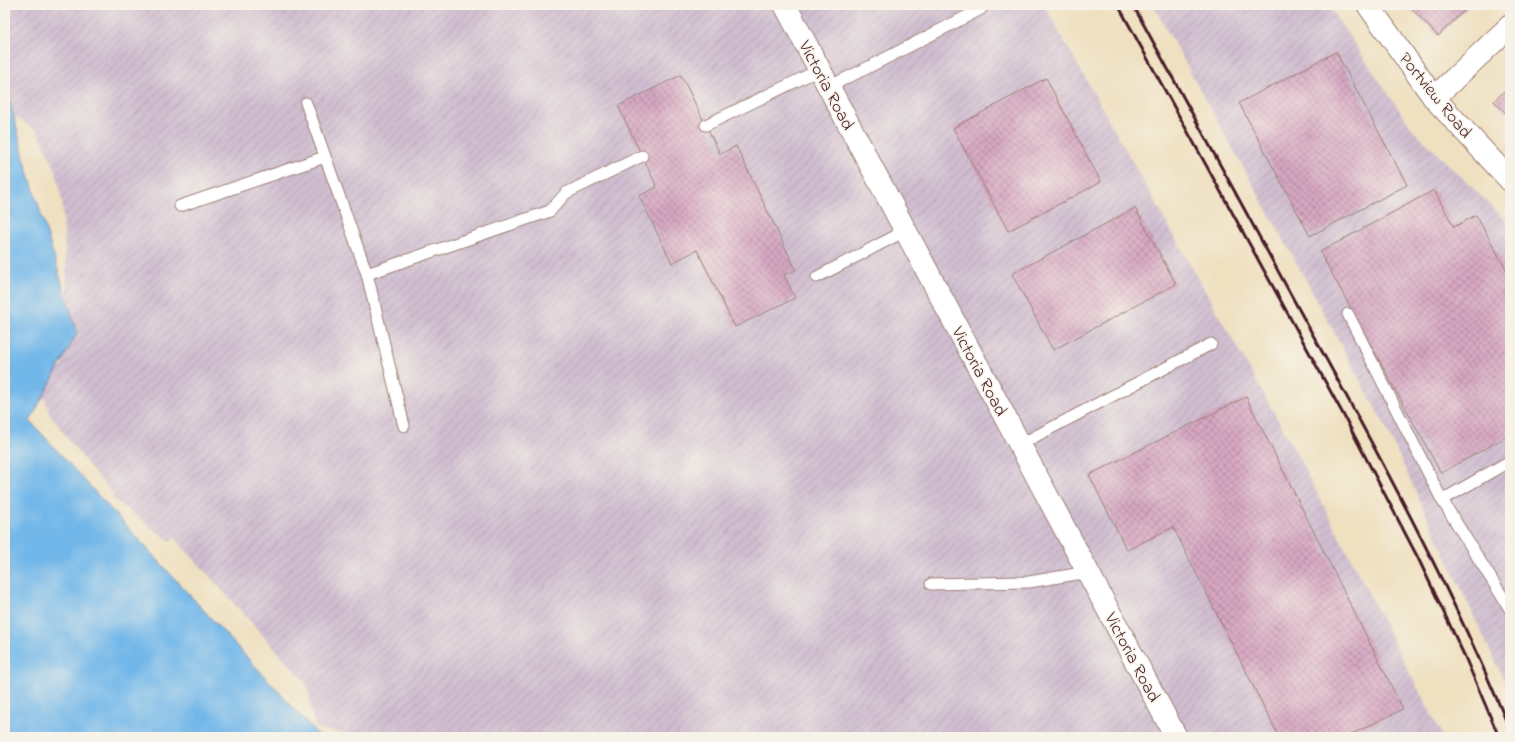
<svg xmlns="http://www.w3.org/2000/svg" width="1515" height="742" font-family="'Indie Flower',sans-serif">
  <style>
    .industrial { fill: url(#industrial-furrows) }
    .water { fill: #72b7e9; stroke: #5e6b8a }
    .building { fill: url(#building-cross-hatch) }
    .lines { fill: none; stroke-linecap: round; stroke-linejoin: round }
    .service-casing { stroke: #9c8076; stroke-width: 13 }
    .minor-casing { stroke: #9c8076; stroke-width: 24 }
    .service { stroke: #fff; stroke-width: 11 }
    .minor { stroke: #fff; stroke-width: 22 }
    .rail { stroke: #4a1f2b; stroke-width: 3 }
    .labels { text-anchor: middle; stroke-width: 3; stroke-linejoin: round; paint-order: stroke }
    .street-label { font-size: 18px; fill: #4a1f2b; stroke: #f7f3e8 }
  </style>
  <defs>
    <pattern id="industrial-furrows" width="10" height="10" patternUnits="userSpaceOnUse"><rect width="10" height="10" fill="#cfbdcf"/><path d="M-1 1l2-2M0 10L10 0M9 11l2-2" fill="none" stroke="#b3a2b2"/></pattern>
    <pattern id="building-cross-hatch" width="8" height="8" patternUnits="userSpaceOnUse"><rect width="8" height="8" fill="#d7a7c2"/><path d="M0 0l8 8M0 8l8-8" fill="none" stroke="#b0879e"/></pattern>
  </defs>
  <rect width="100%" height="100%" fill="#f7f3e8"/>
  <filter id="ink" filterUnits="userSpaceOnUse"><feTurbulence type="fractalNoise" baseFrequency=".025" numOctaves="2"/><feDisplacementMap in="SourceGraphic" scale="8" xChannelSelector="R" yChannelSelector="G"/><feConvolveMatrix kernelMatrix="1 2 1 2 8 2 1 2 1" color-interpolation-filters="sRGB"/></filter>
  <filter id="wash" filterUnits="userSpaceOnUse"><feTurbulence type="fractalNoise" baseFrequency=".012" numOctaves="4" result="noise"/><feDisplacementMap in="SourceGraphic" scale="16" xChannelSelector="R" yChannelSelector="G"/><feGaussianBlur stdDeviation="0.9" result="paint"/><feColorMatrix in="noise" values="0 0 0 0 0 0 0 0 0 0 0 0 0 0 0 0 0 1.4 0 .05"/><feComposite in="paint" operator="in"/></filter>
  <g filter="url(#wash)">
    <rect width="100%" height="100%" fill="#efe0c0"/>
    <!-- industrial -->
    <path class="industrial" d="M 5,5 L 1044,5 L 1291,443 L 1443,737 L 353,737 L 353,735 L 315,728 L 307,684 L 174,537 L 170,541 L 112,498 L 114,495 L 92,470 L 50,415 L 44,397 L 43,388 L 50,366 L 62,367 L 67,284 L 62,202 L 56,171 L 38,131 L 5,111 Z
      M 1153,5 L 1328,5 L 1413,130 L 1510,224 L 1510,693 L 1385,426 L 1296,262 Z"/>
    <!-- water -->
    <path class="water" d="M 5,82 L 25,161 L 77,333 L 30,421 L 320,737 L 5,737 Z"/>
    <g id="blocks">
      <!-- building -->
      <path class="building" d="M 1410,5 L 1470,5 L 1438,36 L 1409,6 Z
        M 1336,52 L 1407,185 L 1310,236 L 1239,103 Z
        M 681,75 L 720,154 L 736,146 L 796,270 L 784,275 L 795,298 L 735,327 L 697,250 L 672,263 L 639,196 L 657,187 L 618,106 Z
        M 1046,78 L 1101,182 L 1008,231 L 953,128 Z
        M 1510,86 L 1510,117 L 1494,101 Z
        M 1434,190 L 1454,227 L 1476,215 L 1510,276 L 1510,435 L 1441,473 L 1320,252 Z
        M 1135,208 L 1176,284 L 1053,350 L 1012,274 Z
        M 1246,397 L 1403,709 L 1346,737 L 1279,737 L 1173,527 L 1127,550 L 1089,475 Z"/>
    </g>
  </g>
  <g filter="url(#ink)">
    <use href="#blocks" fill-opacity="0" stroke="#9c8076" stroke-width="1"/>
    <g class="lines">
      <!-- service casing -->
      <g class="service-casing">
        <path id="service" d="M 828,87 L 863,70 L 981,9
          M 306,103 L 367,274 L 404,426
          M 706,125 L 819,70
          M 180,206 L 325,157
          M 367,274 L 550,211 L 566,193 L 642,156
          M 817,277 L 905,231
          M 1348,314 L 1442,500
          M 1019,445 L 1211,344
          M 1510,461 L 1442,500 L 1510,609
          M 931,584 L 1029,582 L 1088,572"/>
      </g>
      <!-- minor casing -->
      <g class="minor-casing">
        <path id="minor" d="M 785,5 L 1176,737
          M 1368,5 L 1434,98 L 1510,180
          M 1434,98 L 1510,26"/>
      </g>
      <!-- service -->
      <use href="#service" class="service"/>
      <!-- minor -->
      <use href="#minor" class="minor"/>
      <!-- rail -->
      <path class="rail" d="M 1118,5 L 1343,414 L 1418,558 L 1465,657 L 1499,737
        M 1133,5 C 1191,112 1250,219 1308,326 C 1381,458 1452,590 1510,730"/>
    </g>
  </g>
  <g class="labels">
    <!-- street labels -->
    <g class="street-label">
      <text transform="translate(827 85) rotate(62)" y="6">Victoria Road</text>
      <text transform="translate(1436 95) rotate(51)" y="6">Portview Road</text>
      <text transform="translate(980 371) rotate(62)" y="6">Victoria Road</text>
      <text transform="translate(1133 657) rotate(62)" y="6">Victoria Road</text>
    </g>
  </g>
  <!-- margin -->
  <rect width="1515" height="742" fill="none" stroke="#f7f3e8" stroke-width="20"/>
</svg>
